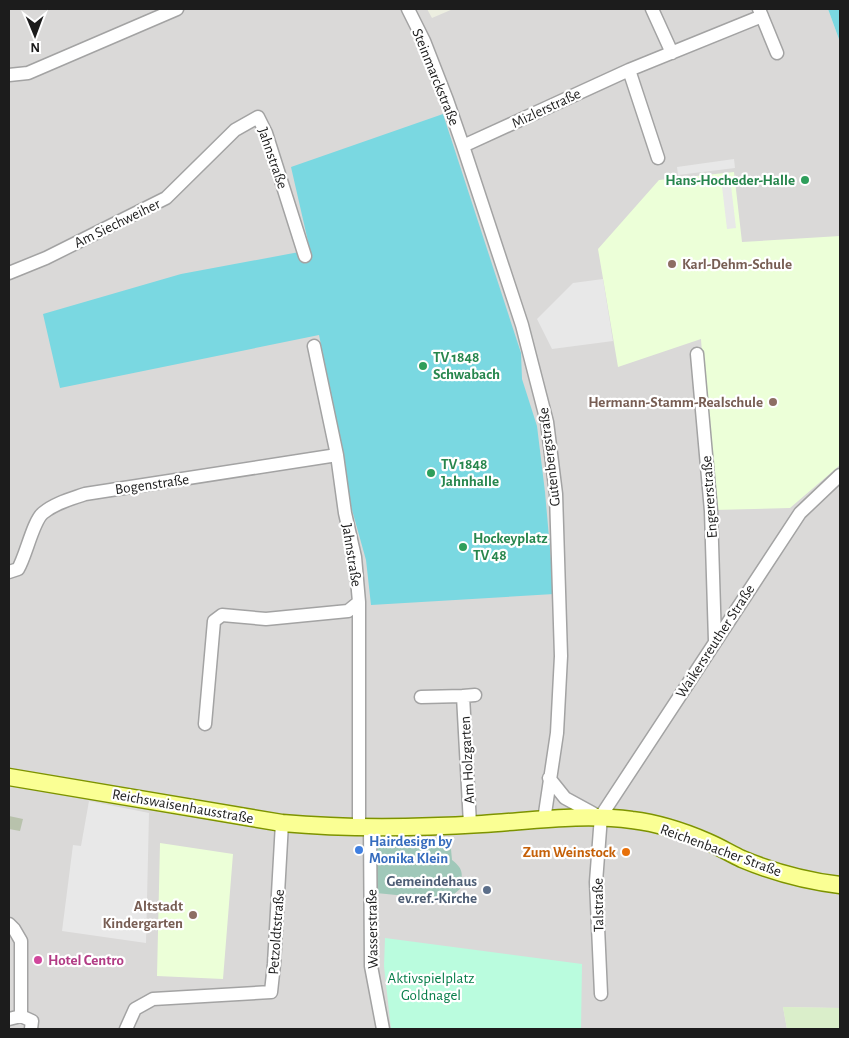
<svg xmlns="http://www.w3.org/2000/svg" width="849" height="1038" font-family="'Alegreya Sans',sans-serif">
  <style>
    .residential { fill: #dad9d8 }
    .education { fill: #ecffd8 }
    .construction { fill: #b8c2ac }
    .farmland { fill: #daeeca }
    .cemetery { fill: #a0c8b9 }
    .park { fill: #bafcde }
    .pitch { fill: #7ad8e1 }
    .parking { fill: #e8e8e8 }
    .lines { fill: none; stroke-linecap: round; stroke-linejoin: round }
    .minor-casing { stroke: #a3a3a3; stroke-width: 15 }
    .major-casing { stroke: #7d9300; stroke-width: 19 }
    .minor { stroke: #fff; stroke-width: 12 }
    .major { stroke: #faff94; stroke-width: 16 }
    .leisure-dot { fill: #2e9e5b; stroke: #fff; stroke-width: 2 }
    .education-dot { fill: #8d6e63; stroke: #fff; stroke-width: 2 }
    .shop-dot { fill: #3f7fe0; stroke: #fff; stroke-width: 2 }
    .food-dot { fill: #e8710a; stroke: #fff; stroke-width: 2 }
    .service-dot { fill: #5c6f8a; stroke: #fff; stroke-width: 2 }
    .hotel-dot { fill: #d1479c; stroke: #fff; stroke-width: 2 }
    .labels { text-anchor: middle; stroke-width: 4.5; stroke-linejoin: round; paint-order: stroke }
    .street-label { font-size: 15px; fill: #1c1c1c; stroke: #fff }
    .leisure-label { font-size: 15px; font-weight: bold; fill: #27864d; stroke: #fff; text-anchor: start }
    .education-label { font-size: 15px; font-weight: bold; fill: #785e54; stroke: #fff; text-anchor: end }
    .shop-label { font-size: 15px; font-weight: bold; fill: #366cbe; stroke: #fff; text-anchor: start }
    .food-label { font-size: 15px; font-weight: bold; fill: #c56008; stroke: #fff; text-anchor: end }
    .service-label { font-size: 15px; font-weight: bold; fill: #4e5e75; stroke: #fff; text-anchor: end }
    .hotel-label { font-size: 15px; font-weight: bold; fill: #b23c85; stroke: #fff; text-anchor: start }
    .park-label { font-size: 15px; fill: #067d49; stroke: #fff }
  </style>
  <rect width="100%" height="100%" fill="#eceee0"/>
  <!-- residential -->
  <path class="residential" d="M 9,9 L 427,9 L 432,18 L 453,9 L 828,9 L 840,42 L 840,1008 L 783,1007 L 787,1029 L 9,1029 Z"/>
  <!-- education -->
  <path class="education" d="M 734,172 L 742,242 L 840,236 L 840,465 L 790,508 L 713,510 L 701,339 L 618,367 L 598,249 L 659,180 Z
    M 160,843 L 233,854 L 223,979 L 157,976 Z"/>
  <!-- construction -->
  <path class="construction" d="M 9,816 L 23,819 L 20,831 L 9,829 Z"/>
  <!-- farmland -->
  <path class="farmland" d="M 783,1007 L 840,1008 L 840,1029 L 787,1029 Z"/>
  <!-- cemetery -->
  <path class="cemetery" d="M 450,838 L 452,860 C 465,870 462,875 460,889 L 447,900 L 376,893 L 377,841 Z"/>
  <!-- park -->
  <path class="park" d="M 385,938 L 582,964 L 581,1029 L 391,1029 L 384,966 Z"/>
  <!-- pitch -->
  <path class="pitch" d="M 828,9 L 840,9 L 840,42 Z
    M 443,114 L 521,353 L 522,379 L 537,426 L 545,492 L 554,594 L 371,605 L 366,560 L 349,499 L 343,454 L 319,335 L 60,388 L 43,314 L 181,274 L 310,250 L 291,167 Z"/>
  <!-- parking -->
  <path class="parking" d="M 734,159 L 735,168 L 678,175 L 677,167 Z
    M 730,177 L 736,228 L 727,229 L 721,178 Z
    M 603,279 L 613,341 L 552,349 L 537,319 L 573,283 Z
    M 89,801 L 149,813 L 146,943 L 62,931 L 73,845 L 81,846 Z"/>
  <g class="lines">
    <!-- minor casing -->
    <g class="minor-casing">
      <path id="minor" d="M 408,9 L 424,41 L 447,100 L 463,146 L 522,325 L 547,422 L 556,494 L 561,656 L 557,733 L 544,820
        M 652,9 L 672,53
        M 759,9 L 777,53
        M 629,70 L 658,158
        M 9,75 L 28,73 L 177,9
        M 463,146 L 629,70 L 762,16
        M 9,273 L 46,258 L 166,198 L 235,130 L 258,117 L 266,133 L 305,256
        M 314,346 L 337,455 L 345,513 L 355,557 L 359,602 L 359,827
        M 697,354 L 711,511 L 715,641
        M 9,572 L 18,569 C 26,556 33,521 43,513 C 55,503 71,499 85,494 L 337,455
        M 421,697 L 463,696
        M 205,724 L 214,621 L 222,615 L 266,619 L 348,611 L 359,602
        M 549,778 L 565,798 L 598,816
        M 470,824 L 463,696 L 475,695
        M 370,828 L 371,966 L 383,1029
        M 9,924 L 14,929 L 21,941 L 21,1016
        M 601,994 L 596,882 L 601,816 L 800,513 L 840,475
        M 9,1019 L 21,1016 L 32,1021 L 31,1029
        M 126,1029 L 135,1009 L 153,999 L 271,992 L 274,964 L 282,823"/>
    </g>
    <!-- major casing -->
    <g class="major-casing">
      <path id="major" d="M 9,777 L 282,823 C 348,829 415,828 482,824 C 531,821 583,813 632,820 C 657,823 685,832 708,842 C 720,847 731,854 742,859 C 773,872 807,881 840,885"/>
    </g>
    <!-- minor -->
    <use href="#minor" class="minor"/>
    <!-- major -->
    <use href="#major" class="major"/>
  </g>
  <!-- markers -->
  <g class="leisure-dot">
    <circle cx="805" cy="180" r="5"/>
    <circle cx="423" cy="366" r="5"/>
    <circle cx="431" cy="473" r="5"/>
    <circle cx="463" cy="547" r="5"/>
  </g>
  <g class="education-dot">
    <circle cx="672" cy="264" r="5"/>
    <circle cx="773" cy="402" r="5"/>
    <circle cx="193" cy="915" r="5"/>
  </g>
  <circle class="shop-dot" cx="359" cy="850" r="5"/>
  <circle class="food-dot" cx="626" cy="852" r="5"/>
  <circle class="service-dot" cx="487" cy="890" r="5"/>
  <circle class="hotel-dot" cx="38" cy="960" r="5"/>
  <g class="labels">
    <!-- street labels -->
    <g class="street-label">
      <text transform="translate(436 77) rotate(68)" y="5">Steinmarckstraße</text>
      <text transform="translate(546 108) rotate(-25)" y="5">Mizlerstraße</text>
      <text transform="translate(273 158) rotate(71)" y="5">Jahnstraße</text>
      <text transform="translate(117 223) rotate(-26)" y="5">Am Siechweiher</text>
      <text transform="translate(549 457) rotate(-97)" y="5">Gutenbergstraße</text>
      <text transform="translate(152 484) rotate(-8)" y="5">Bogenstraße</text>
      <text transform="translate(709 497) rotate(-94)" y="5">Engererstraße</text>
      <text transform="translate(352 555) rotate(81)" y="5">Jahnstraße</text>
      <text transform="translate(715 641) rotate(-57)" y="5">Waikersreuther Straße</text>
      <text transform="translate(467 760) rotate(-93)" y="5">Am Holzgarten</text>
      <text transform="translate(183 806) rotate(10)" y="5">Reichswaisenhausstraße</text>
      <text transform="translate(721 850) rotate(20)" y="5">Reichenbacher Straße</text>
      <text transform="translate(598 905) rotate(-91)" y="5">Talstraße</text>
      <text transform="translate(372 929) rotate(-91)" y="5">Wasserstraße</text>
      <text transform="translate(276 932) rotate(-86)" y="5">Petzoldtstraße</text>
    </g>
    <!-- leisure labels -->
    <g class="leisure-label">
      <text x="795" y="185" text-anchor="end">Hans-Hocheder-Halle</text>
      <text x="433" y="362">TV 1848<tspan x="433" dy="17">Schwabach</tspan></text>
      <text x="441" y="469">TV 1848<tspan x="441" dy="17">Jahnhalle</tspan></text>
      <text x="473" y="543">Hockeyplatz<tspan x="473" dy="17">TV 48</tspan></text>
    </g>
    <!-- education labels -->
    <g class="education-label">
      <text x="682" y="269" text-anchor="start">Karl-Dehm-Schule</text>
      <text x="763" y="407">Hermann-Stamm-Realschule</text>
      <text x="183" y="911">Altstadt<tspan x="183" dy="17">Kindergarten</tspan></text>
    </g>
    <!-- shop labels -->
    <g class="shop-label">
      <text x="369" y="846">Hairdesign by<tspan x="369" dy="17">Monika Klein</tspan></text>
    </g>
    <!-- food labels -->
    <g class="food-label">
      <text x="616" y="857">Zum Weinstock</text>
    </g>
    <!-- service labels -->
    <g class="service-label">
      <text x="477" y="886">Gemeindehaus<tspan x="477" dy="17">ev.ref.-Kirche</tspan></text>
    </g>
    <!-- hotel labels -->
    <g class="hotel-label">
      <text x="48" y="965">Hotel Centro</text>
    </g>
    <!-- park labels -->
    <g class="park-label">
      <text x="431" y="983">Aktivspielplatz<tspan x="431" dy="17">Goldnagel</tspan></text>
    </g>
  </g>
  <!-- border -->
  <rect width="849" height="1038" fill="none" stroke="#1c1c1c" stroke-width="20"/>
  <!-- north arrow -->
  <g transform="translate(35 35) rotate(179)" stroke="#ffffff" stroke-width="4" paint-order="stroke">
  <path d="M0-4L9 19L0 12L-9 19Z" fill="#1c1c1c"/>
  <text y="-8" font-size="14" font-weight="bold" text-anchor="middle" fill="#1c1c1c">N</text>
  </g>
</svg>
